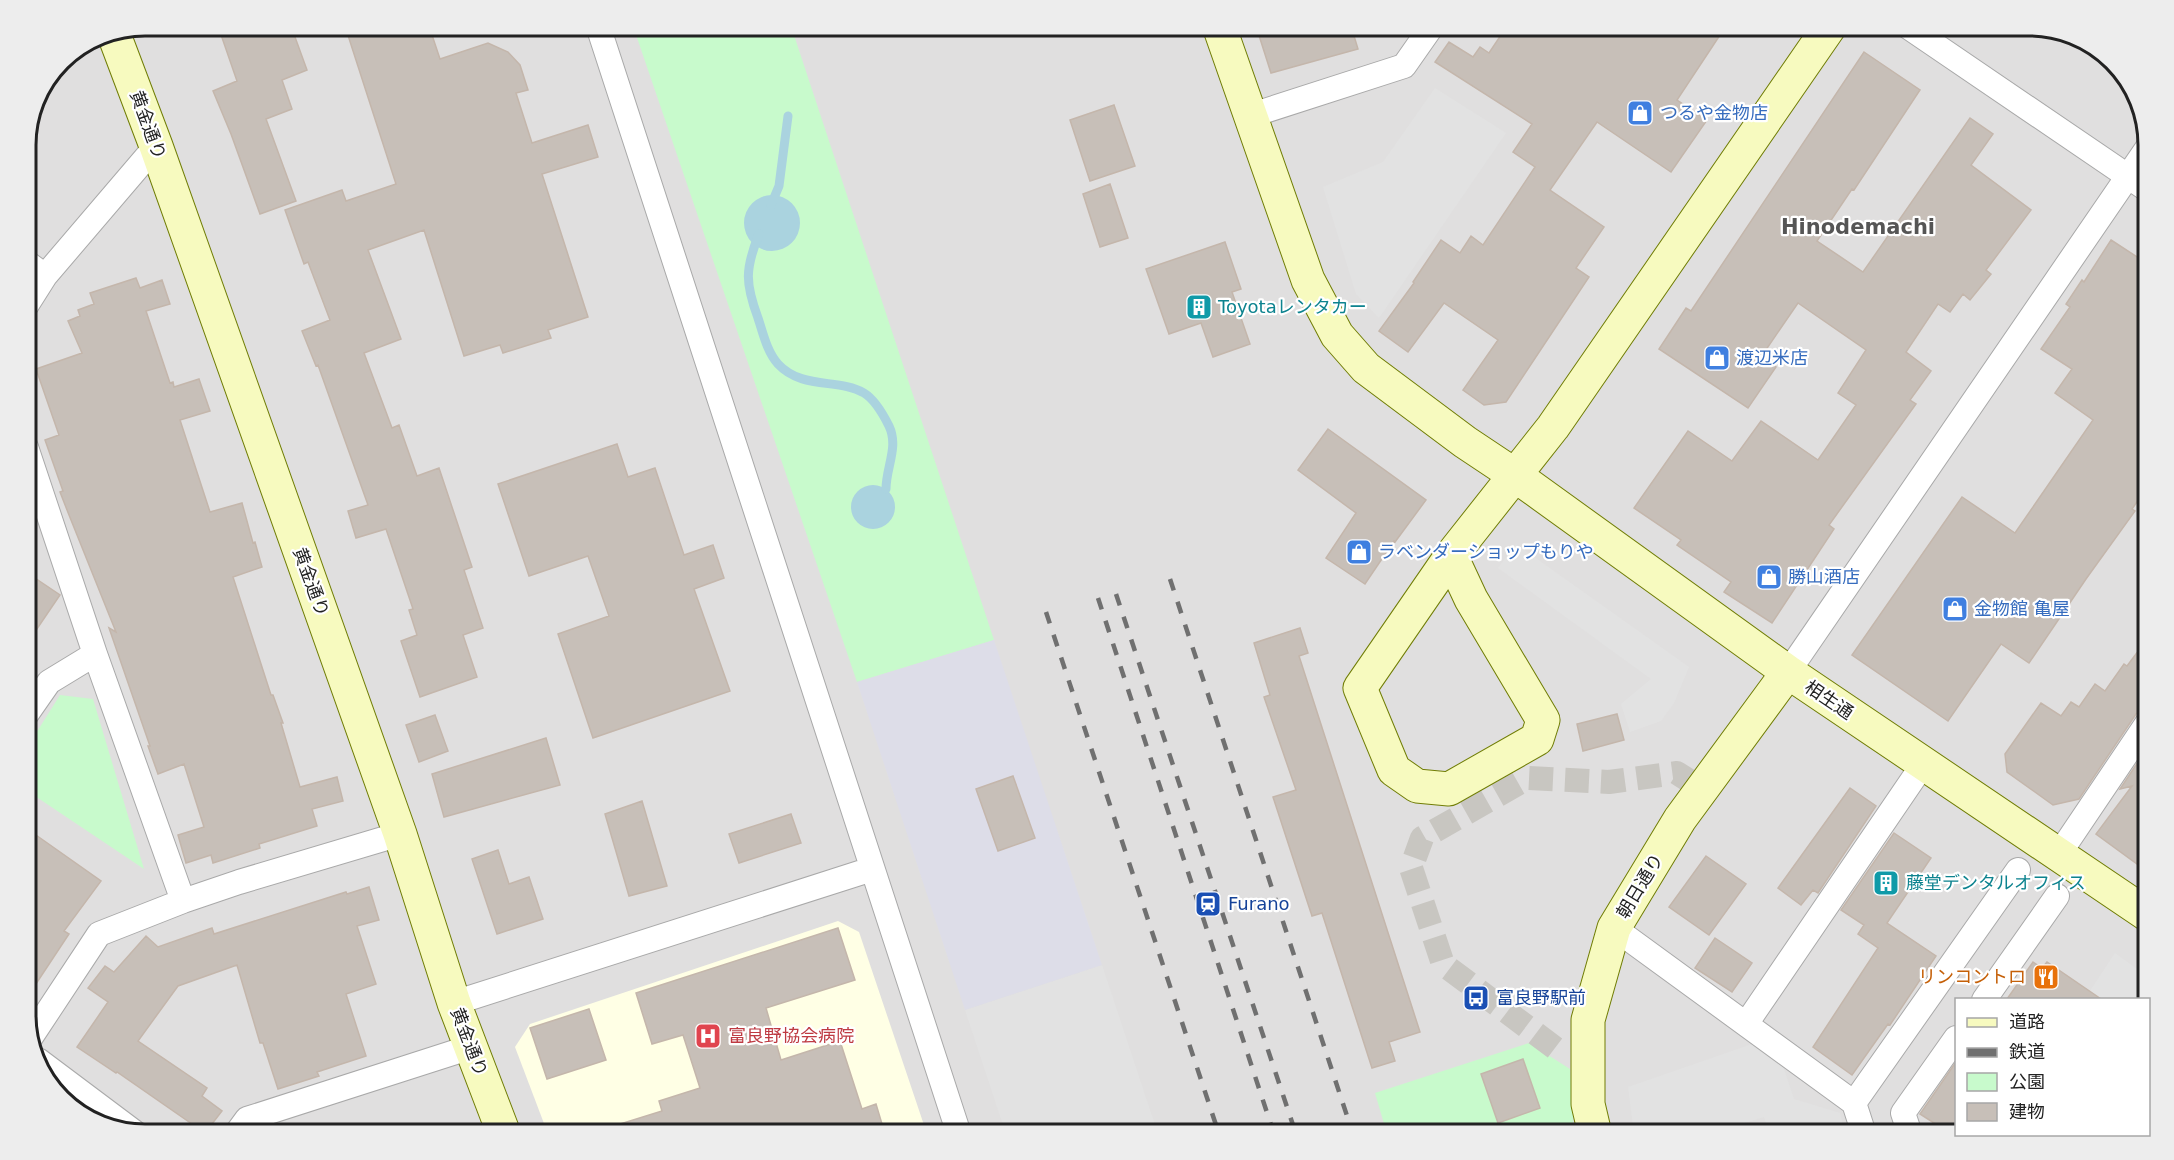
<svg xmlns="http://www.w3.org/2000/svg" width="2174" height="1160" font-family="'DejaVu Sans','Noto Sans JP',sans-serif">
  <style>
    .residential { fill: #e0dfdf }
    .education { fill: #ffffe5 }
    .park { fill: #c8facc }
    .parking { fill: #e2e2e2 }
    .plaza { fill: #dddde8 }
    .water { fill: #aad3df }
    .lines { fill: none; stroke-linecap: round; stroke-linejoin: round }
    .stream { stroke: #aad3df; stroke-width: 9 }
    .building { fill: #c7bfb8; stroke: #c4b6ab; stroke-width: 1.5 }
    .street-tunnel { stroke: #c8c6c1; stroke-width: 24; stroke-dasharray: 24 12; stroke-linecap: butt }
    .street-casing { stroke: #a9a9a9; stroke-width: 26 }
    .secondary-casing { stroke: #707d05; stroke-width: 35 }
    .street { stroke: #fff; stroke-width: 24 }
    .secondary { stroke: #f7fabf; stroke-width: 33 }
    .rail { stroke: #707070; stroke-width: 4.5; stroke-dasharray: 12 12; stroke-linecap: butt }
    .labels { text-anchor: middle; stroke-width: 4.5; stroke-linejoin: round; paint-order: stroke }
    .shop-label { font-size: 18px; fill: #366cbe; stroke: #fff; text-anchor: start }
    .street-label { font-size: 18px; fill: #222; stroke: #fff }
    .culture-label { font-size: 18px; fill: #0d838f; stroke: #fff; text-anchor: start }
    .transit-label { font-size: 18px; fill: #164399; stroke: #fff; text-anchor: start }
    .food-label { font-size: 18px; fill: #c56008; stroke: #fff; text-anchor: end }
    .health-label { font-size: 18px; fill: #be3a42; stroke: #fff; text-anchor: start }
    .quarter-label { font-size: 21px; font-weight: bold; fill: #555; stroke: #fff }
    .rim { fill: none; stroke: #222; stroke-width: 3 }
  </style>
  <rect width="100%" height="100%" fill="#f2efe9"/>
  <!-- residential -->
  <path class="residential" d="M 145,26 L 2029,26 L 2082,38 L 2129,79 L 2148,137 L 2148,999 L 1956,1000 L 1956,1134 L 145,1134 L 92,1122 L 46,1082 L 26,1023 L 26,137 L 38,92 L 61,60 L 99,34 Z"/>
  <!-- education -->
  <path class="education" d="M 838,921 L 859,932 L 927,1134 L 548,1134 L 515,1047 L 530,1024 Z"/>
  <!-- park -->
  <path class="park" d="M 633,26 L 791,26 L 994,640 L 857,682 Z
    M 60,695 L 93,699 L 144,869 L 26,790 L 26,749 Z
    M 1529,1043 L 1570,1069 L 1574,1134 L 1387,1134 L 1375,1093 Z"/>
  <!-- parking -->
  <path class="parking" d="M 1435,88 L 1506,133 L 1379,318 L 1356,294 L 1323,187 L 1383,162 Z
    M 1516,544 L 1689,667 L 1674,703 L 1661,721 L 1630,732 L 1621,704 L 1651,679 L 1498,568 Z
    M 2115,953 L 2148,977 L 2148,999 L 2084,1000 Z
    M 1102,965 L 1158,1134 L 1006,1134 L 965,1010 Z
    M 1752,1044 L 1780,1057 L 1794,1099 L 1840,1113 L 1845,1134 L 1770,1134 L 1764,1117 L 1709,1134 L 1634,1134 L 1628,1087 Z"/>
  <!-- plaza -->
  <path class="plaza" d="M 994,640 L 1102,965 L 965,1010 L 857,682 Z"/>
  <!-- water -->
  <path class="water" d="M744 223a28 28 0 1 1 56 0a28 28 0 1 1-56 0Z
    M851 507a22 22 0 1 1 44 0a22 22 0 1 1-44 0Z"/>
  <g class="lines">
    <!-- stream -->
    <path class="stream" d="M 771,205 L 779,186 L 788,116
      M 759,234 C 745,269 745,283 758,318 C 763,333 767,352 778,364 C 802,390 839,378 864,393 C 874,399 884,416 889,426 C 899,447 886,467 886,489"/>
  </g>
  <!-- building -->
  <path class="building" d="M 218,26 L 291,26 L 307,70 L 282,80 L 292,109 L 266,119 L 296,201 L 260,214 L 231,134 L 213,91 L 237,81 Z
    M 345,26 L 429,26 L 440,59 L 488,43 L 508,52 L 520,65 L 528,90 L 516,93 L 532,143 L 588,125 L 598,157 L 542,174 L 588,317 L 548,330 L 551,338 L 503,353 L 500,345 L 464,356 L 424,230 L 368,250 L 401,339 L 364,353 L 392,428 L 399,425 L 417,476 L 439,468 L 472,567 L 464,570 L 483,628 L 463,635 L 477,677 L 420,697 L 401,641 L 417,635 L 409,610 L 413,609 L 386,529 L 356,538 L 348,511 L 368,505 L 318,365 L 316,366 L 302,331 L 330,320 L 308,262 L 304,264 L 285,210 L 342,190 L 346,201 L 396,184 Z
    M 1256,26 L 1351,26 L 1358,49 L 1271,73 Z
    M 1507,26 L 1726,26 L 1677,100 L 1707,120 L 1671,172 L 1597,122 L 1550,190 L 1604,227 L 1576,268 L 1589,277 L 1506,402 L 1484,405 L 1463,390 L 1498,340 L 1444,303 L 1408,352 L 1379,331 L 1414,283 L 1413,282 L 1441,240 L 1460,253 L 1471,236 L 1483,245 L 1535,167 L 1513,152 L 1532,124 L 1435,62 L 1449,42 L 1473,57 L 1480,47 L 1489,53 Z
    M 1864,52 L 1920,90 L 1854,190 L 1852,189 L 1817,241 L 1863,272 L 1970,118 L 1993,134 L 1971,165 L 2031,210 L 1986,270 L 1991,274 L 1970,300 L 1963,294 L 1950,312 L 1938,304 L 1906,352 L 1931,371 L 1910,400 L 1916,404 L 1829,525 L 1834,529 L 1772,623 L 1724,592 L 1731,582 L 1677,545 L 1681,540 L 1634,508 L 1688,431 L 1732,461 L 1761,421 L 1818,460 L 1856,405 L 1838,393 L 1866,350 L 1798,303 L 1761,357 L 1776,367 L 1748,408 L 1659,349 L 1686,308 L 1691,311 Z
    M 1114,105 L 1135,166 L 1090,181 L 1070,120 Z
    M 1110,184 L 1128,238 L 1100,247 L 1083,194 Z
    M 2111,240 L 2148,264 L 2148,486 L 2132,509 L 2135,511 L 2086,579 L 2029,663 L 2001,644 L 1948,721 L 1852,655 L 1962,497 L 2015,533 L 2093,420 L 2055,393 L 2072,369 L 2041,349 L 2070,307 L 2066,304 L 2082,280 L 2084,282 Z
    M 1225,242 L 1241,289 L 1232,292 L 1250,344 L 1213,357 L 1201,323 L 1169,334 L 1146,269 Z
    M 136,278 L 140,288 L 162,280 L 170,304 L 146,311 L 170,383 L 173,382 L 174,387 L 199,379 L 210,411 L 180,420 L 210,512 L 242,503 L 253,543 L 255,542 L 262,567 L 233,577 L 271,695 L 273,695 L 283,723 L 281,723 L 300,787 L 337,777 L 343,801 L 312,809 L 317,826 L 259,844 L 260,848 L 213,863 L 211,855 L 186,863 L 178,835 L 204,827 L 184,764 L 158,774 L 148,746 L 150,746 L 109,628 L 116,632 L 69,515 L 60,492 L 63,491 L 45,440 L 59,435 L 36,369 L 82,353 L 68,321 L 80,316 L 78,310 L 94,304 L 90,293 Z
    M 1328,429 L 1426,500 L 1395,542 L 1394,541 L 1365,584 L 1326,558 L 1356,513 L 1298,470 Z
    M 617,444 L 628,477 L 655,468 L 684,555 L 713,545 L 724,578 L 694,589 L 730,691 L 593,738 L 558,634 L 609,616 L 588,556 L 529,576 L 498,484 Z
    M 26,572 L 60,595 L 26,645 Z
    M 1300,628 L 1308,653 L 1299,656 L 1420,1032 L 1389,1042 L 1395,1061 L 1372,1068 L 1322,913 L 1312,916 L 1273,797 L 1296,790 L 1264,697 L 1270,695 L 1254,643 Z
    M 2148,638 L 2148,708 L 2141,710 L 2136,714 L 2079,799 L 2053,805 L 2007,772 L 2005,754 L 2041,703 L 2061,716 L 2071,702 L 2079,707 L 2095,684 L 2105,691 L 2124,664 L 2127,666 Z
    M 1617,714 L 1624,740 L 1583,751 L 1577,724 Z
    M 435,715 L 448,751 L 419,762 L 406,725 Z
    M 546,738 L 560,785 L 444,817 L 432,774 Z
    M 2148,747 L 2148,872 L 2096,834 L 2132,786 L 2120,789 Z
    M 1013,776 L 1035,838 L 998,851 L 976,789 Z
    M 1850,788 L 1876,806 L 1818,893 L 1813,890 L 1801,905 L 1778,888 Z
    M 642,801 L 667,886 L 629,896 L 605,814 Z
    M 791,814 L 801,843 L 739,863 L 729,834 Z
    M 26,828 L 101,881 L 64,931 L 69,934 L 26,999 Z
    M 1894,833 L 1931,858 L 1887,923 L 1936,956 L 1890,1025 L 1888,1024 L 1852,1075 L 1813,1047 L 1878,948 L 1858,934 L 1864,925 L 1841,910 Z
    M 498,850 L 509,884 L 529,877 L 543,919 L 497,934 L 472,859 Z
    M 1706,856 L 1746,884 L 1709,935 L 1669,907 Z
    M 369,887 L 379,920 L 357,926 L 376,984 L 346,994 L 366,1056 L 317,1072 L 319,1076 L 278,1089 L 263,1043 L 260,1043 L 237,965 L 178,986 L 138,1041 L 207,1088 L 202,1096 L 222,1111 L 205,1133 L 117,1072 L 116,1073 L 77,1047 L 108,1002 L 88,988 L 105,966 L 114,972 L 146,936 L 158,947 L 212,928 L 214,934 L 346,892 L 347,894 Z
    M 838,928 L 855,980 L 766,1008 L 781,1060 L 840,1041 L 862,1109 L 876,1104 L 885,1134 L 605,1134 L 604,1129 L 662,1111 L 659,1101 L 700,1088 L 683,1035 L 652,1044 L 636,993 Z
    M 1715,938 L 1752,963 L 1732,992 L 1695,968 Z
    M 2033,962 L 2042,968 L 2047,962 L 2101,999 L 2007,999 Z
    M 589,1009 L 606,1060 L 547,1079 L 530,1028 Z
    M 1523,1059 L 1540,1108 L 1498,1123 L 1481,1074 Z
    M 1956,1062 L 1956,1134 L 1951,1134 L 1920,1114 Z"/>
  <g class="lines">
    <!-- street-tunnel -->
    <path class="street-tunnel" d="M 1555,1048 L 1443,964 L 1411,868 L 1422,838 L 1528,778 L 1609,782 L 1677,773 L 1702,789"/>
    <!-- street casing -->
    <g class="street-casing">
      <path id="street" d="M 598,26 L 959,1134
        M 1907,26 L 2148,190
        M 1249,116 L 1404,66 L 1432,26
        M 26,262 L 45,276
        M 26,306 L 45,276 L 156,146
        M 26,447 L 95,654 L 183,901
        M 1788,672 L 2148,147
        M 26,715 L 49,682 L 95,654
        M 2059,854 L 2148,722
        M 1614,928 L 1854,1103 L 1864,1134
        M 1984,1000 L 2057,896
        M 454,1003 L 872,869
        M 1746,1024 L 1924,763
        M 31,1037 L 99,934 L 183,901 L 239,882 L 400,834
        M 38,1060 L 134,1132
        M 1854,1103 L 2018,870
        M 236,1134 L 247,1119 L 471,1047
        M 1910,1134 L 1903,1113 L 1956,1038"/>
    </g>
    <!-- secondary casing -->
    <g class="secondary-casing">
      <path id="secondary" d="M 1219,26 L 1308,280 L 1337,335 L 1366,368 L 1465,442 L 1516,476 L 1788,672 L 2148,915
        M 113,32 L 156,146 L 400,834 L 454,1003 L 504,1134
        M 1451,556 L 1471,599 L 1543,720 L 1537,739 L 1449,789 L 1417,786 L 1394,770 L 1360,688 L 1451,556 L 1553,427 L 1830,26
        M 1595,1134 L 1588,1104 L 1588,1020 L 1614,928 L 1680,819 L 1788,672"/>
    </g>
    <!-- street -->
    <use href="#street" class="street"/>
    <!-- secondary -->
    <use href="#secondary" class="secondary"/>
    <!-- rail -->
    <path class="rail" d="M 1170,579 L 1353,1134
      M 1116,594 L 1296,1134
      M 1098,598 L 1274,1134
      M 1046,612 L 1219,1134"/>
  </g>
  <!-- icons -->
  <defs>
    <g id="shop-square" transform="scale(1.35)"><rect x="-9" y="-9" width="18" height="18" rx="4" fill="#3f7fe0" stroke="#fff"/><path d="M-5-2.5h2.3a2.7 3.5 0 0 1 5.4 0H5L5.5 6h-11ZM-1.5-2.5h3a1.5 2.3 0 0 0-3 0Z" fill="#fff"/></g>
    <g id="building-square" transform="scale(1.35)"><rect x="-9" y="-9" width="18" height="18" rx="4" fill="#0f9aa8" stroke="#fff"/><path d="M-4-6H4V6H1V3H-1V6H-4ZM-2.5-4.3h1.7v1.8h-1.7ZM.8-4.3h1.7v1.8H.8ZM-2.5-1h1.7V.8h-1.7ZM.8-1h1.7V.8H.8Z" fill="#fff"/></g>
    <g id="station-square" transform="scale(1.35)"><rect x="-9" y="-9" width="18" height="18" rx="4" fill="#1a4fb4" stroke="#fff"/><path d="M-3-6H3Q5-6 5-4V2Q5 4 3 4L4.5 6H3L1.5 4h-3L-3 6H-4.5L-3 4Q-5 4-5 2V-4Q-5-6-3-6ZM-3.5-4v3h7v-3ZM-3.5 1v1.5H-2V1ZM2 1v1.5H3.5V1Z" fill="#fff"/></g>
    <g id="restaurant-square" transform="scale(1.35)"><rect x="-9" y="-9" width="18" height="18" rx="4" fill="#e8710a" stroke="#fff"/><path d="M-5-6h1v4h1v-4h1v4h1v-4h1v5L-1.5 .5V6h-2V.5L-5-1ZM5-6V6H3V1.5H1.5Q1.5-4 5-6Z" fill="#fff"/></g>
    <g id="bus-square" transform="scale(1.35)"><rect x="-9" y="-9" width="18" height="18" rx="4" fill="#1a4fb4" stroke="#fff"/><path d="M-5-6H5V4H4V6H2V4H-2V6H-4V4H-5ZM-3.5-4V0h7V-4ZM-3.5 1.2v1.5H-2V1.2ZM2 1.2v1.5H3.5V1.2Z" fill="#fff"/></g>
    <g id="hospital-square" transform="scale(1.35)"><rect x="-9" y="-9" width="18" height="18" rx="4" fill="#e0444e" stroke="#fff"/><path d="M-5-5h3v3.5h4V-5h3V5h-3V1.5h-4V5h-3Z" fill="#fff"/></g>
  </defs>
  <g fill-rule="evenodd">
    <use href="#shop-square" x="1640" y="113"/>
    <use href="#building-square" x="1199" y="307"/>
    <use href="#shop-square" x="1717" y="358"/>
    <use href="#shop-square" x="1359" y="552"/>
    <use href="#shop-square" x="1769" y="577"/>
    <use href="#shop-square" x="1955" y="609"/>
    <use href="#building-square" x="1886" y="883"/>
    <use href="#station-square" x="1208" y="904"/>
    <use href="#restaurant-square" x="2046" y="977"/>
    <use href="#bus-square" x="1476" y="998"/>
    <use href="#hospital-square" x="708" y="1036"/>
  </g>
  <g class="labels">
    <!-- shop labels -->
    <g class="shop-label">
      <text x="1660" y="119">つるや金物店</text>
      <text x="1736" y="364">渡辺米店</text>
      <text x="1378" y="558">ラベンダーショップもりや</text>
      <text x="1788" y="583">勝山酒店</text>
      <text x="1974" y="615">金物館 亀屋</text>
    </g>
    <!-- street labels -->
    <g class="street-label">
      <text transform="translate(148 125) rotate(70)" y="6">黄金通り</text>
      <text transform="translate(311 582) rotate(70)" y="6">黄金通り</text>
      <text transform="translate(1829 700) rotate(34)" y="6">相生通</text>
      <text transform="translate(1640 886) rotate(-59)" y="6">朝日通り</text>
      <text transform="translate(469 1042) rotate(69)" y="6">黄金通り</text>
    </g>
    <!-- culture labels -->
    <g class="culture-label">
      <text x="1218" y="313">Toyotaレンタカー</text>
      <text x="1906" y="889">藤堂デンタルオフィス</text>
    </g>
    <!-- transit labels -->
    <g class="transit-label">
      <text x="1228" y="910">Furano</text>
      <text x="1496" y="1004">富良野駅前</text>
    </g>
    <!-- food labels -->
    <g class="food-label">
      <text x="2026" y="983">リンコントロ</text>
    </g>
    <!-- health labels -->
    <g class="health-label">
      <text x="728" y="1042">富良野協会病院</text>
    </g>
    <!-- quarter labels -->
    <g class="quarter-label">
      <text x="1858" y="234">Hinodemachi</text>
    </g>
  </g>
  <!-- crop -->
  <path d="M0 0H2174V1160H0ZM145 36H2029A109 109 0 0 1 2138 145V1015A109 109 0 0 1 2029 1124H145A109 109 0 0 1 36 1015V145A109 109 0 0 1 145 36Z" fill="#ededed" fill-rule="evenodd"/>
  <path class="rim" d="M145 36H2029A109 109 0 0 1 2138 145V1015A109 109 0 0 1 2029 1124H145A109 109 0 0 1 36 1015V145A109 109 0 0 1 145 36Z"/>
  <!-- legend -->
  <rect x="1955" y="998" width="195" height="138" fill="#ffffff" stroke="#a7a7a7" stroke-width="1.5"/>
  <rect x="1967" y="1018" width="30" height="9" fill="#f7fabf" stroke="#a7a7a7" stroke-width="1.5"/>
  <text x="2009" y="1028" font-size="18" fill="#222222">道路</text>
  <rect x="1967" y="1048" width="30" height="9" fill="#707070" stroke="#a7a7a7" stroke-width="1.5"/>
  <text x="2009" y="1058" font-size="18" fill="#222222">鉄道</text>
  <rect x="1967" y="1073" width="30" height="18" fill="#c8facc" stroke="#a7a7a7" stroke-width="1.5"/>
  <text x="2009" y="1088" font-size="18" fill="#222222">公園</text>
  <rect x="1967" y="1103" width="30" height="18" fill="#c7bfb8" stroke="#a7a7a7" stroke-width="1.5"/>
  <text x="2009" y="1118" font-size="18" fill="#222222">建物</text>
</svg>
